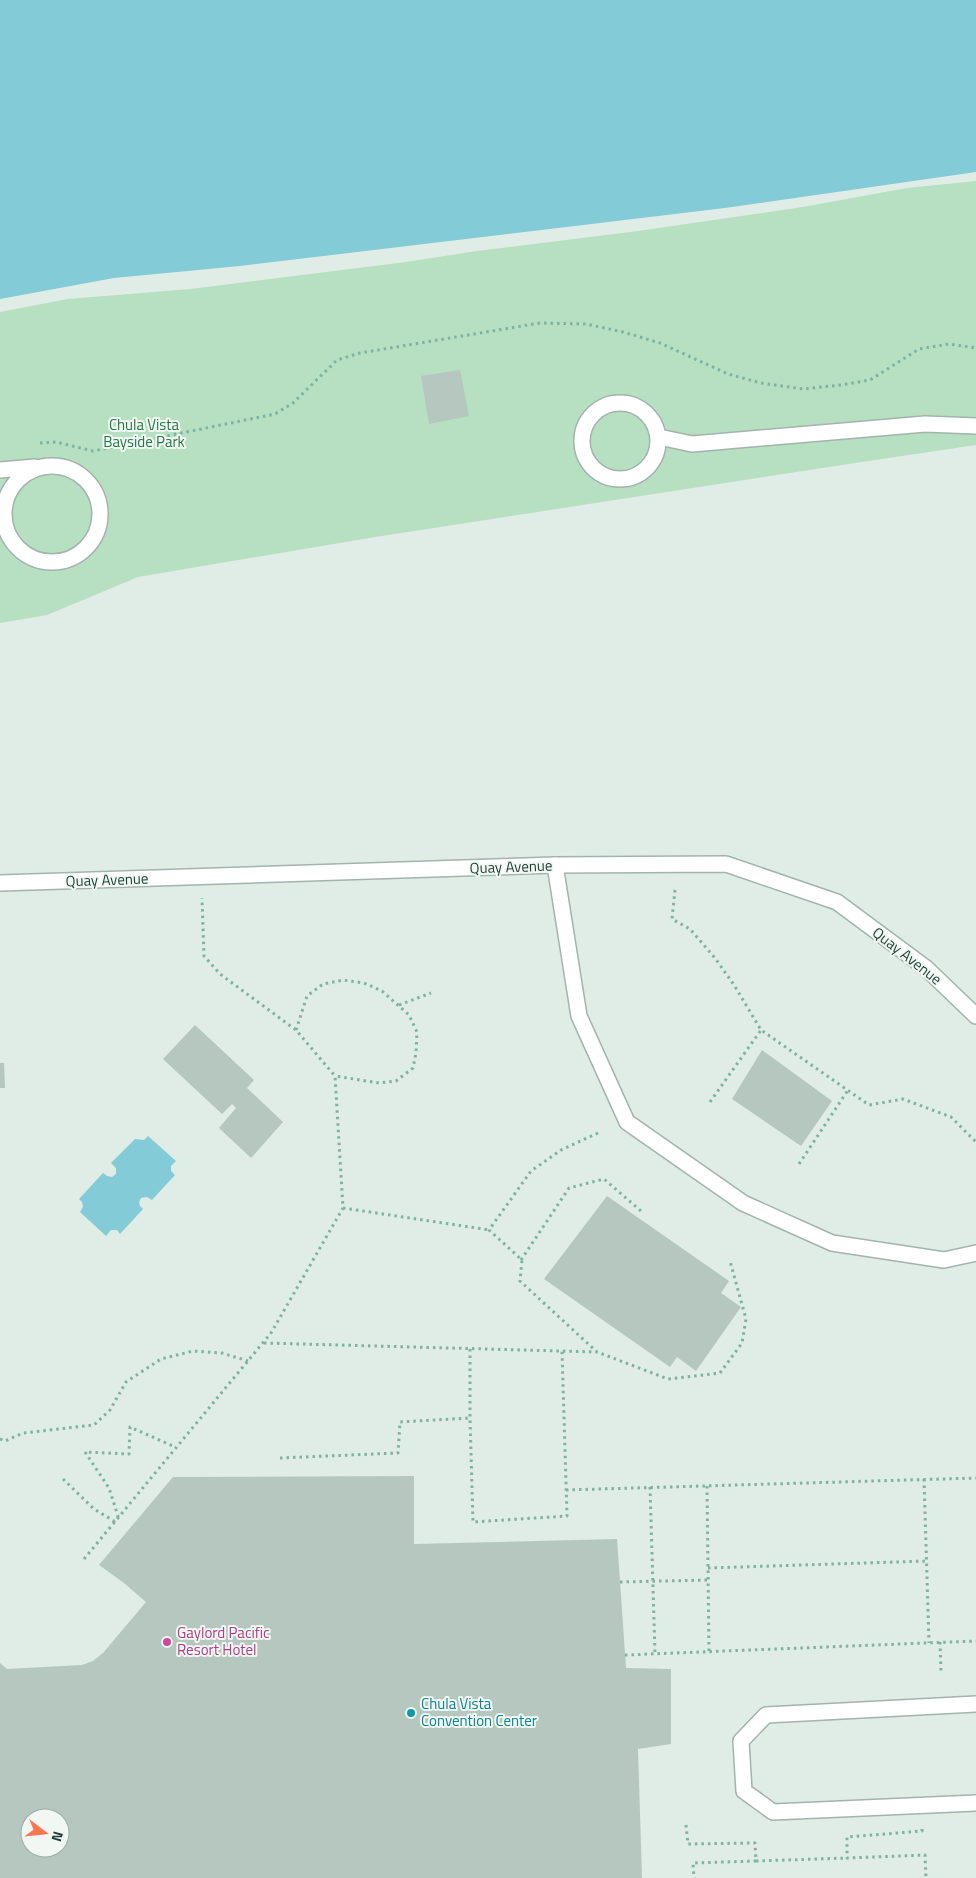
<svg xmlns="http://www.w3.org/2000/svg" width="976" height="1878" font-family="'Titillium Web',sans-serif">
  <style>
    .green { fill: #b7dfc1 }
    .water { fill: #83cbd6 }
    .building { fill: #b5c7bf; fill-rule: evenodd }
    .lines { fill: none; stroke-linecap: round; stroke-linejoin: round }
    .service-casing { stroke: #a2b4ad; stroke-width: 18 }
    .tertiary-casing { stroke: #a2b4ad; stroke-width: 18 }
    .path { stroke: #7eb2a1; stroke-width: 3; stroke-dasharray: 2.5 4; stroke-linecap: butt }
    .service { stroke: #fff; stroke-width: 15 }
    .tertiary { stroke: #fff; stroke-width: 15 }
    .hotel-dot { fill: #d1479c; stroke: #f1f8f4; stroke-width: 2 }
    .culture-dot { fill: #0f9aa8; stroke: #f1f8f4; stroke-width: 2 }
    .labels { text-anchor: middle; stroke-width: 4; stroke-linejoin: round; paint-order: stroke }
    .park-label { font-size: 15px; fill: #277744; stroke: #f1f8f4 }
    .street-label { font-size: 15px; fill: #1f3e35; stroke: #f1f8f4 }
    .hotel-label { font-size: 15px; fill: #b23c85; stroke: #f1f8f4; text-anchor: start }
    .culture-label { font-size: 15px; fill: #0d838f; stroke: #f1f8f4; text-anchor: start }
  </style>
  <rect width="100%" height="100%" fill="#e0ece6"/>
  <!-- green -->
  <path class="green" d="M 976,181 L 976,445 L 855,463 L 375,537 L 138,577 L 47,615 L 0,623 L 0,312 L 68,299 L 191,289 L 406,262 L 477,251 L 638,231 L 803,207 L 907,188 Z"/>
  <!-- water -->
  <path class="water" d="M 0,0 L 976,0 L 976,172 L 725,208 L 240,266 L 114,278 L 0,299 Z
    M 148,1136 L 176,1161 L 171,1166 L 171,1171 L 175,1175 L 152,1200 L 147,1197 L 141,1198 C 138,1203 139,1206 143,1209 L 120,1234 L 117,1230 L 111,1230 L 106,1236 L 80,1212 L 83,1207 L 82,1202 L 79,1199 L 103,1173 L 107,1176 L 112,1177 L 116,1174 L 116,1168 L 111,1163 L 135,1139 L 144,1140 Z"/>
  <!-- building -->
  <path class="building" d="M 460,370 L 469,416 L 429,424 L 421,376 Z
    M 195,1025 L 254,1080 L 247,1088 L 283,1122 L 251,1158 L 219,1128 L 236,1108 L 232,1104 L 222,1114 L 163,1059 Z
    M 762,1050 L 832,1101 L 801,1146 L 732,1099 Z
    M 0,1063 L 4,1063 L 5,1088 L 0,1088 Z
    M 607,1196 L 729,1281 L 721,1293 L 741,1307 L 696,1371 L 677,1357 L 670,1367 L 544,1279 Z
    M 414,1476 L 414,1544 L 617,1539 L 626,1668 L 671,1669 L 671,1744 L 638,1749 L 642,1878 L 0,1878 L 0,1663 L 7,1669 L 82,1665 L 93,1661 L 103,1653 L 146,1602 L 124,1583 L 99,1565 L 173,1477 ZM 30,1818 L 60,1818 L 60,1848 L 30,1848 Z"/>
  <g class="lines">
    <!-- service casing -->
    <g class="service-casing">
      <path id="service" d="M582 441a38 38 0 1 1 76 0a38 38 0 1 1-76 0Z
        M 659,437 L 692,444 L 925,424 L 976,426
        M4 514a48 48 0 1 1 96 0a48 48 0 1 1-96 0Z
        M 0,470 L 35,467
        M 555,865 L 579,1016 L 627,1122 L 743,1203 L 832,1243 L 944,1260 L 976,1253
        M 976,1704 L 766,1715 L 741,1741 L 744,1791 L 773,1812 L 976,1803"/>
    </g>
    <!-- tertiary casing -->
    <g class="tertiary-casing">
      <path id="tertiary" d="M 0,883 L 555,865 L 726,864 L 837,902 L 926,968 L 976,1016"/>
    </g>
    <!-- path -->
    <path class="path" d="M 40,443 L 56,442 L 93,451 L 275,414 L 293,403 L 337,360 L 360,353 L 540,323 L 586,324 L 623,332 L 660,343 L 728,374 L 761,383 L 803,389 L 841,385 L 870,380 L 919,349 L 949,344 L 976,348
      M 675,890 L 672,919 L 690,929 L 715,958 L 734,985 L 761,1030 L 869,1105 L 903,1099 L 951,1117 L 976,1142
      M 399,1005 L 431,993
      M 296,1030 L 307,996 L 323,984 L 343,980 L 364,983 L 382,991 L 409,1015 L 417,1032 L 416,1053 L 413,1068 L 396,1081 L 379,1083 L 335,1076
      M 710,1102 L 761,1030
      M 598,1133 L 561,1150 L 531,1171 L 489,1230 L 522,1260 L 520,1281 L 597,1352 L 668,1379 L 720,1373 L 742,1343 L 746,1319 L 730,1261
      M 799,1164 L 848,1090
      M 343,1208 L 490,1230
      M 521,1260 L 569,1188 L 604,1179 L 641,1211
      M 264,1343 L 597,1352
      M 470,1349 L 470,1418 L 473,1522 L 567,1516 L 562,1351
      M 0,1439 L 5,1441 L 23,1433 L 94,1425 L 110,1410 L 126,1382 L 161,1359 L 193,1351 L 222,1353 L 248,1361
      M 280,1458 L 398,1453 L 400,1422 L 470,1418
      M 63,1479 L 94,1509 L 114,1521 L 118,1516 L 109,1488 L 85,1452 L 129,1454 L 130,1427 L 175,1447
      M 924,1479 L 929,1643
      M 707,1486 L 709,1652
      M 650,1487 L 655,1654
      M 566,1490 L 976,1478
      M 84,1559 L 271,1333 L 343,1208 L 335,1076 L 296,1030 L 220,974 L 204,956 L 202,898
      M 708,1568 L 927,1561
      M 620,1582 L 709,1580
      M 940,1642 L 941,1672
      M 625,1655 L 976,1641
      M 686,1825 L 688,1844 L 755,1843 L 756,1861 L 693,1863 L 694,1878
      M 922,1829 L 922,1831 L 847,1837 L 847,1858 L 925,1855 L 926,1878
      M 756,1861 L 847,1858"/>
    <!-- service -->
    <use href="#service" class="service"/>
    <!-- tertiary -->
    <use href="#tertiary" class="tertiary"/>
  </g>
  <!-- markers -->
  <circle class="hotel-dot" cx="167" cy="1642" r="5"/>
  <circle class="culture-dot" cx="411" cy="1713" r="5"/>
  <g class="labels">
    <!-- park labels -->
    <g class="park-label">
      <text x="144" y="430">Chula Vista<tspan x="144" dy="17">Bayside Park</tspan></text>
    </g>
    <!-- street labels -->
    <g class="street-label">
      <text transform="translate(511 867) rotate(-2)" y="5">Quay Avenue</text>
      <text transform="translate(107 880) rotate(-2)" y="5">Quay Avenue</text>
      <text transform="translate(907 956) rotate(38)" y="5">Quay Avenue</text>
    </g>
    <!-- hotel labels -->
    <g class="hotel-label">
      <text x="177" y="1638">Gaylord Pacific<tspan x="177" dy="17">Resort Hotel</tspan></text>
    </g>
    <!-- culture labels -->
    <g class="culture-label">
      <text x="421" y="1709">Chula Vista<tspan x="421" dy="17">Convention Center</tspan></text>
    </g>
  </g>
  <!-- north arrow -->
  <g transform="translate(45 1833) rotate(106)"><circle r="24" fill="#f1f8f4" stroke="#9daea8"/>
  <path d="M0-4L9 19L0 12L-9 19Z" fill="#fc754e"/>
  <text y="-8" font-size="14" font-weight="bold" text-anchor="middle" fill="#1f3e35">N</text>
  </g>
</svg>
